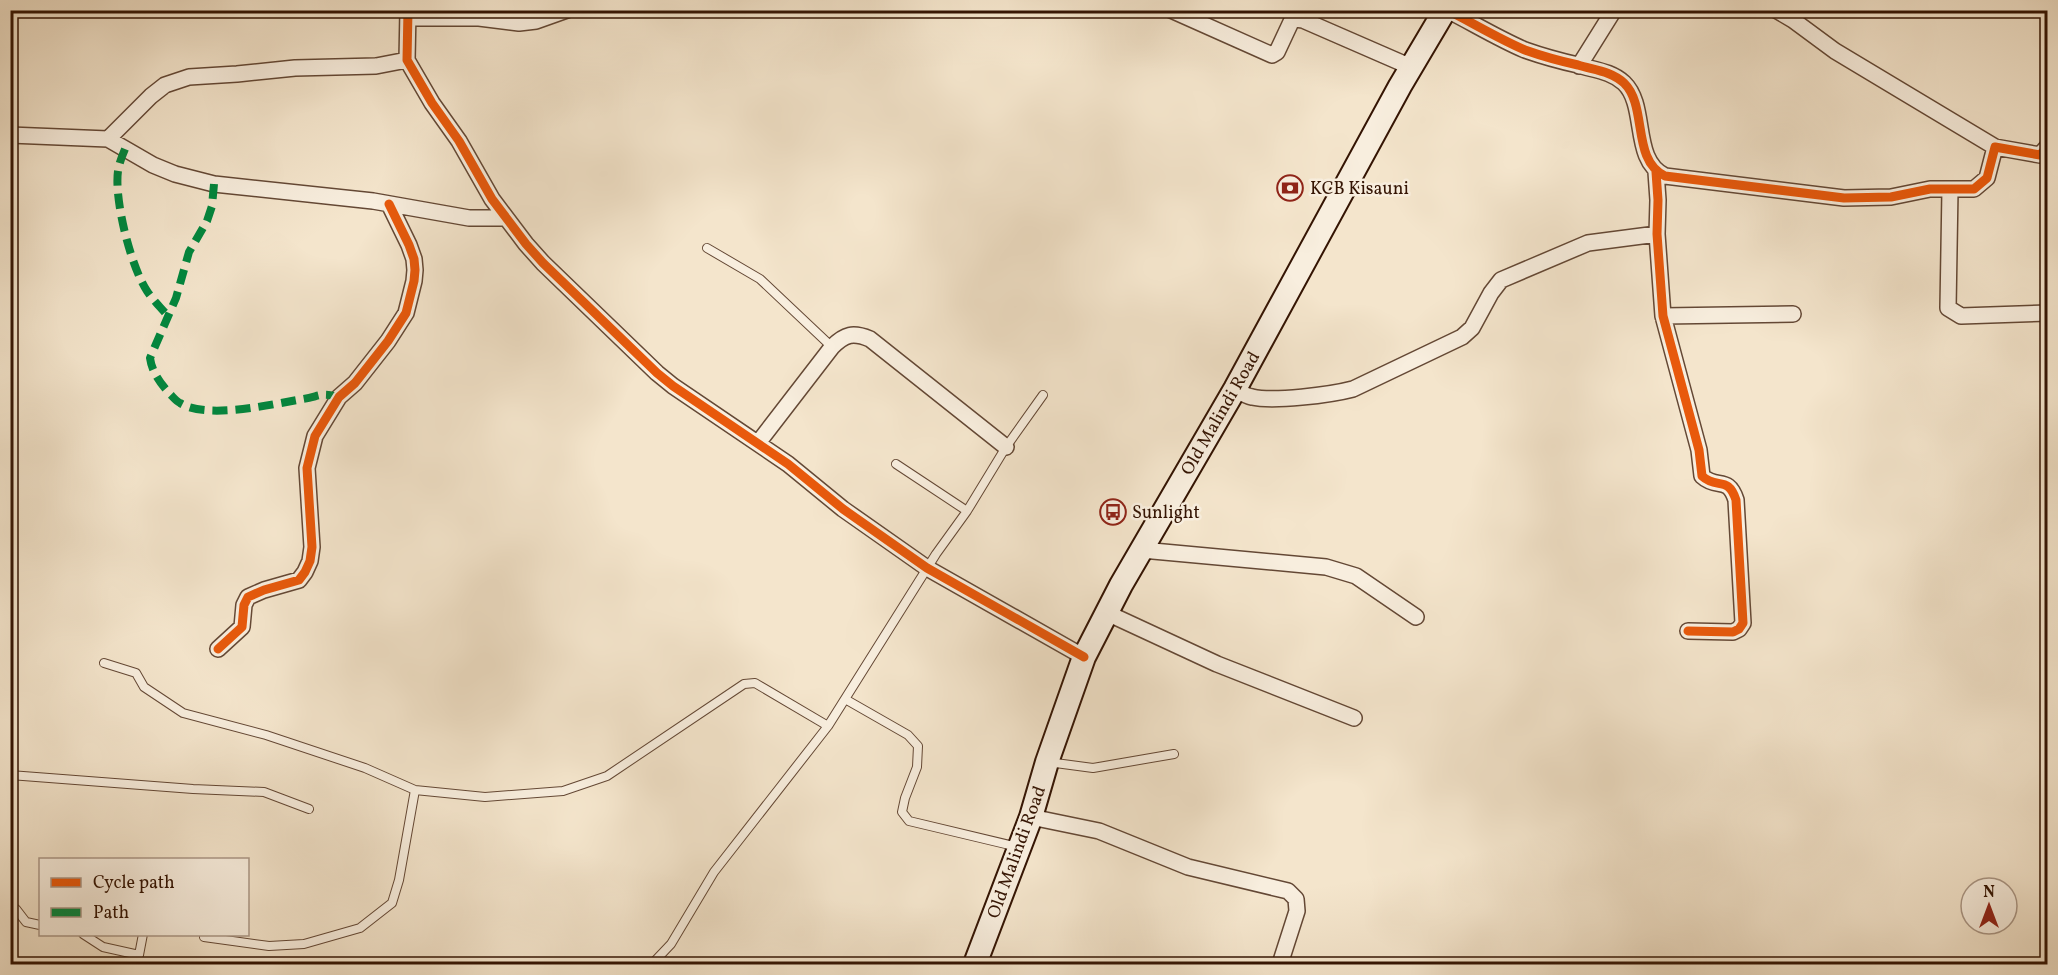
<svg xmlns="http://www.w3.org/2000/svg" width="2058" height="975" font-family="Vollkorn,serif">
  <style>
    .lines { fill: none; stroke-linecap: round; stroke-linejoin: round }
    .lane-casing { stroke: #644835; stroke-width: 10 }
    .street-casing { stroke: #644835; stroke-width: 18 }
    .secondary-casing { stroke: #341403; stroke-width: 26 }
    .lane { stroke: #f8eede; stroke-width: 8 }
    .street { stroke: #f8eede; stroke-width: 15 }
    .secondary { stroke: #f8eede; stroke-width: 22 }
    .quiet { stroke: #00873e; stroke-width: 8; stroke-dasharray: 15 8; stroke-linecap: butt }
    .cycleway-casing { stroke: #f8eede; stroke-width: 13 }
    .cycleway { stroke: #e8590c; stroke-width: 9 }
    .labels { text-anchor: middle; stroke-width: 5; stroke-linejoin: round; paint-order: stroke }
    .poi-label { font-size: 18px; fill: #341403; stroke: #f8eede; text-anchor: start }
    .street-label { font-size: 18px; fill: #341403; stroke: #f8eede }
  </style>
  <rect width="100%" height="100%" fill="#f4e5cc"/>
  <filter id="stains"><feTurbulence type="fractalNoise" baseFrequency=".00333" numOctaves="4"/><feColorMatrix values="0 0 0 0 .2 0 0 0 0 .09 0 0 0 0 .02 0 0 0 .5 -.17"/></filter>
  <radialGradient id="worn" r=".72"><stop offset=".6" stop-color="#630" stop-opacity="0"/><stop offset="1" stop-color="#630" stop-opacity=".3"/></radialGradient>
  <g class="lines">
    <!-- lane casing -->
    <g class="lane-casing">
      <path id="lane" d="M 707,248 L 760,279 L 832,347
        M 896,464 L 967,511
        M 104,663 L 136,673 L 144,687 L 183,713 L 266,735 L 365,768 L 415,790 L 485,797 L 563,791 L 607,776 L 744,684 L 755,683 L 828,726
        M 845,699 L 908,735 L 918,746 L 917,767 L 905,798 L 902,812 L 909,821 L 1018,847
        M 1048,762 L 1093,768 L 1174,754
        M 10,775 L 193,789 L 264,792 L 309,809
        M 10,908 L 16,909 L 26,922 L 40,925
        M 83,934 L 103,947 L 139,955 L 143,934
        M 204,937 L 269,946 L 304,944 L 360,928 L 392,903 L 399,880 L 415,790
        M 652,964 L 671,944 L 714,872 L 828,726 L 936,554 L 967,511 L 1006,447 L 1043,395"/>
    </g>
    <!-- street casing -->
    <g class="street-casing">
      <path id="street" d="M 408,10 L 407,60 L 432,103 L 459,141 L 492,199 L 526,244 L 543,263 L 657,373 L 673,386 L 788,464 L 843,509 L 927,568 L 1084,657
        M 1171,10 L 1272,55 L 1277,52 L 1291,22 L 1295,19 L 1303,20 L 1411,67
        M 1447,10 C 1473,23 1499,39 1525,50 C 1542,56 1560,61 1578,65 C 1594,70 1611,71 1624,83 C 1648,106 1631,160 1665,176 L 1844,198 L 1891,197 L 1930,189 L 1974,189 L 1987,178 L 1995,147 L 2040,155 L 2048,146
        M 1776,10 L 1793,20 L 1835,51 L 1995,147
        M 408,18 L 479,18 L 519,23 L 536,21 L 567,10
        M 1579,66 L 1614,10
        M 10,135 L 108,139 L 153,165 L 175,174 L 214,184 L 373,201 L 469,218 L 506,218
        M 108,139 L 151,96 L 165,85 L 189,77 L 237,74 L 295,68 L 376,66 L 407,60
        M 1656,172 L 1658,200 L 1657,234 L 1663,316 L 1699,450 L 1702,476 C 1717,490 1728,475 1736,500 L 1743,623 L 1739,629 L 1733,632 L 1688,631
        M 1950,190 L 1948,308 L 1961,316 L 2048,313
        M 1663,316 L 1793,314
        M 1235,389 C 1240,392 1246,396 1252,397 C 1273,402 1330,395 1353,389 L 1462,337 L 1472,328 L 1491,293 L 1501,280 L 1588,243 L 1657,234
        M 758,443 L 832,347 C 845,334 853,332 870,339 L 1006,447
        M 1142,550 L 1326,567 L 1356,576 L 1416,617
        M 1107,613 L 1217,664 L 1354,718
        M 218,649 L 242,627 L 244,605 L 248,597 L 264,590 L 299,580 L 305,572 L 310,561 L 312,547 L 307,468 L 315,436 L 339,397 L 355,383 L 388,341 L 406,313 L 414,281 L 415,270 L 414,259 L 409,245 L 389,204
        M 1031,817 L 1099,831 L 1188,867 L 1288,891 L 1296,899 L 1297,911 L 1280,964"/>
    </g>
    <!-- secondary casing -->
    <g class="secondary-casing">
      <path id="secondary" d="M 975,964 L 1031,817 L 1047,762 L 1084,657 L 1121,585 L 1235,389 L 1400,86 L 1445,10"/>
    </g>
    <!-- lane -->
    <use href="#lane" class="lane"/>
    <!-- street -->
    <use href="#street" class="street"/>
    <!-- secondary -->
    <use href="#secondary" class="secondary"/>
    <!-- quiet -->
    <path class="quiet" d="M 125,149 C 122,156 119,164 118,171 C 114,200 131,267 147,291 C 153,300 161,308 168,316
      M 214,184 L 212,206 L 207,221 L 189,252 L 176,298 L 150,358 C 152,372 160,383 170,394 C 173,397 176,401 180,403 C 207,420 273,404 303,399 C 321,396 320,392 339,397"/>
    <!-- cycleway casing -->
    <g class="cycleway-casing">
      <path id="cycleway" d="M 408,10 L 407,60 L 432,103 L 459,141 L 492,199 L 526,244 L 543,263 L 657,373 L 673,386 L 788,464 L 843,509 L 927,568 L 1084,657
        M 1447,10 C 1473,23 1499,39 1525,50 C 1542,56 1560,61 1578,65 C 1594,70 1611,71 1624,83 C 1648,106 1631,160 1665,176 L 1844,198 L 1891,197 L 1930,189 L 1974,189 L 1987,178 L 1995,147 L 2040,155 L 2048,146
        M 1656,172 L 1658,200 L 1657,234 L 1663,316 L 1699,450 L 1702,476 C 1717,490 1728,475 1736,500 L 1743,623 L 1739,629 L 1733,632 L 1688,631
        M 218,649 L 242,627 L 244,605 L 248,597 L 264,590 L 299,580 L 305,572 L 310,561 L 312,547 L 307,468 L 315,436 L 339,397 L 355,383 L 388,341 L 406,313 L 414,281 L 415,270 L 414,259 L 409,245 L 389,204"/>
    </g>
    <!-- cycleway -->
    <use href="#cycleway" class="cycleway"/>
  </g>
  <!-- icons -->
  <defs>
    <g id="bank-ring" transform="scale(1.35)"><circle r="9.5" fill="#f8eede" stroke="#8f2418" stroke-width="1.5"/><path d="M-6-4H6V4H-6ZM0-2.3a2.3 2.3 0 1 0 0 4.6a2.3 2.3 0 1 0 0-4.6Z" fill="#8f2418"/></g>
    <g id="bus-ring" transform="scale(1.35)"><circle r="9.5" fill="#f8eede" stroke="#8f2418" stroke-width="1.5"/><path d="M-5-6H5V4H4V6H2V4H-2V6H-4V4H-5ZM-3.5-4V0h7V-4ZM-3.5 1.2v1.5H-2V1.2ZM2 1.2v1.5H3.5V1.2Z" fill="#8f2418"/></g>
  </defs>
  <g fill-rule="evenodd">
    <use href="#bank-ring" x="1290" y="188"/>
    <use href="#bus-ring" x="1113" y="512"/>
  </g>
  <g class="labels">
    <!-- poi labels -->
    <g class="poi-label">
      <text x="1310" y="194">KCB Kisauni</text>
      <text x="1132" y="518">Sunlight</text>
    </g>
    <!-- street labels -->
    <g class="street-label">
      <text transform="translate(1220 413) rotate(-60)" y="6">Old Malindi Road</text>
      <text transform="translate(1016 852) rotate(-70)" y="6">Old Malindi Road</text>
    </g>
  </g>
  <!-- margin -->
  <rect width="2058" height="975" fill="none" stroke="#f4e5cc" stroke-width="36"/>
  <rect x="12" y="12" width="2034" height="951" fill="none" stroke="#341403" stroke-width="3"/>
  <rect x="18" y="18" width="2022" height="939" fill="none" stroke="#341403" stroke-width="1.5"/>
  <!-- legend -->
  <rect x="39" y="858" width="210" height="78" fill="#f8eede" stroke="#aa9786" stroke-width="1.5"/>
  <rect x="51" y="878" width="30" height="9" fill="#e8590c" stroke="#aa9786" stroke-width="1.5"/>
  <text x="93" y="888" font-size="18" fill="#341403">Cycle path</text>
  <rect x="51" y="908" width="30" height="9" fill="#00873e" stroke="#aa9786" stroke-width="1.5"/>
  <text x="93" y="918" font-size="18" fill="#341403">Path</text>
  <!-- north arrow -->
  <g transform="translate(1989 906)"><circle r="28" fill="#f8eede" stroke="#aa9786" stroke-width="1.5"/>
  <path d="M0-4.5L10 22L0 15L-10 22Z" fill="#8f2418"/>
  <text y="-9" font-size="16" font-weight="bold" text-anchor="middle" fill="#341403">N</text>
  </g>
  <rect width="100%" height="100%" filter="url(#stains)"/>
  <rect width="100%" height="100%" fill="url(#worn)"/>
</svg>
